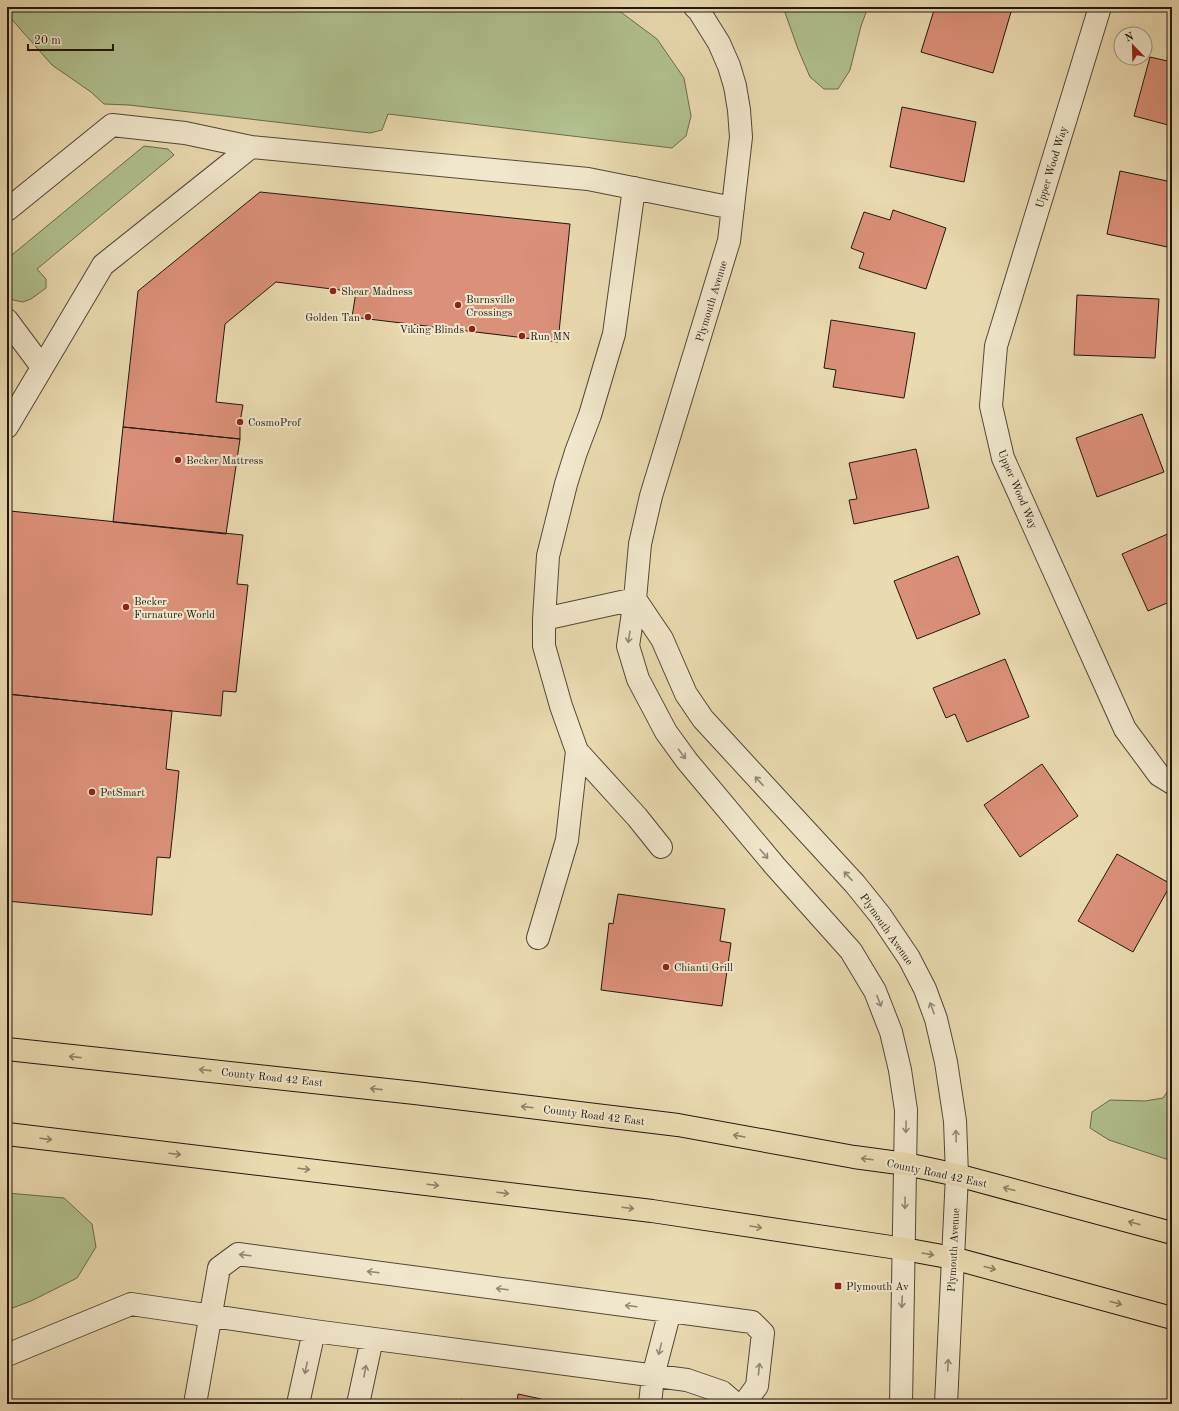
<svg xmlns="http://www.w3.org/2000/svg" width="1179" height="1411" font-family="'Old Standard TT',serif">
  <style>
    .green { fill: #b1c18f; stroke: #686c4f }
    .building { fill: #db9079; stroke: #20170f }
    .lines { fill: none; stroke-linecap: round; stroke-linejoin: round }
    .minor-casing { stroke: #524837; stroke-width: 24 }
    .highway-casing { stroke: #20170f; stroke-width: 24 }
    .minor { stroke: #f1e7cc; stroke-width: 22 }
    .highway { stroke: #eadab0; stroke-width: 22 }
    .oneway { stroke: #938977 }
    .oneway2 { stroke: #8f8268 }
    .poi-dot { fill: #8f2418; stroke: #f1e7cc; stroke-width: 1.5 }
    .labels { text-anchor: middle; stroke-width: 4; stroke-linejoin: round; paint-order: stroke }
    .street-label { font-size: 11px; fill: #20170f; stroke: #f1e7cc }
    .poi-label { font-size: 11px; fill: #20170f; stroke: #f1e7cc; text-anchor: start }
  </style>
  <rect width="100%" height="100%" fill="#eadab0"/>
  <filter id="stains"><feTurbulence type="fractalNoise" baseFrequency=".005" numOctaves="4"/><feColorMatrix values="0 0 0 0 .2 0 0 0 0 .09 0 0 0 0 .02 0 0 0 .5 -.17"/></filter>
  <radialGradient id="worn" r=".72"><stop offset=".6" stop-color="#630" stop-opacity="0"/><stop offset="1" stop-color="#630" stop-opacity=".3"/></radialGradient>
  <!-- green -->
  <path class="green" d="M 7,7 L 614,7 L 657,39 L 684,78 L 691,116 L 686,136 L 672,148 L 388,114 L 382,130 L 370,133 L 129,105 L 104,104 L 91,92 L 52,65 L 7,14 Z
    M 783,7 L 868,7 L 861,26 L 850,70 L 838,89 L 824,89 L 810,77 L 798,49 Z
    M 144,146 L 168,149 L 174,155 L 37,269 L 46,279 L 46,288 L 31,299 L 23,302 L 13,300 L 7,292 L 7,259 Z
    M 1172,1085 L 1172,1161 L 1109,1140 L 1090,1128 L 1092,1112 L 1110,1100 L 1145,1101 L 1163,1098 Z
    M 7,1193 L 64,1198 L 92,1224 L 96,1247 L 77,1278 L 31,1301 L 7,1310 Z"/>
  <!-- building -->
  <path class="building" d="M 935,7 L 994,7 L 1011,12 L 993,73 L 921,52 Z
    M 1150,57 L 1172,62 L 1172,126 L 1134,116 Z
    M 902,107 L 976,122 L 964,182 L 890,167 Z
    M 1120,171 L 1172,182 L 1172,248 L 1107,234 Z
    M 260,192 L 570,224 L 558,342 L 352,317 L 356,292 L 276,282 L 225,324 L 216,402 L 243,405 L 240,422 L 240,439 L 123,427 L 138,291 Z
    M 893,210 L 946,228 L 926,289 L 859,268 L 864,253 L 851,248 L 864,212 L 890,220 Z
    M 1077,295 L 1159,299 L 1155,358 L 1074,355 Z
    M 831,320 L 915,333 L 904,398 L 833,387 L 836,370 L 824,368 Z
    M 1142,414 L 1164,472 L 1097,497 L 1076,438 Z
    M 123,427 L 240,439 L 226,534 L 113,522 Z
    M 916,449 L 929,508 L 854,524 L 849,500 L 857,499 L 849,463 Z
    M 10,511 L 243,535 L 237,584 L 248,585 L 236,692 L 223,691 L 221,716 L 7,694 L 7,539 Z
    M 1172,532 L 1172,601 L 1148,611 L 1122,554 Z
    M 958,556 L 980,614 L 917,639 L 894,581 Z
    M 1005,659 L 1029,717 L 967,742 L 955,714 L 946,718 L 933,688 Z
    M 7,694 L 172,711 L 166,769 L 179,771 L 175,812 L 170,858 L 157,857 L 152,915 L 7,901 Z
    M 1042,764 L 1078,816 L 1020,857 L 984,805 Z
    M 1117,854 L 1171,884 L 1133,952 L 1078,921 Z
    M 618,894 L 725,909 L 720,941 L 731,943 L 722,1006 L 601,990 L 609,923 L 613,924 Z
    M 518,1394 L 564,1404 L 517,1404 Z
    M 461,1399 L 481,1404 L 460,1404 Z"/>
  <g class="lines">
    <!-- minor casing -->
    <g class="minor-casing">
      <path id="minor" d="M 695,7 L 699,11 L 719,43 L 729,66 L 735,86 L 739,110 L 741,137 L 729,241 L 651,496 L 640,544 L 635,599 L 628,646 L 638,679 L 666,732 L 687,761 L 775,866 L 851,951 L 875,991 L 891,1032 L 900,1070 L 906,1110 L 901,1404
        M 1100,7 L 996,346 L 991,406 L 1003,458 L 1125,729 L 1159,775 L 1172,783
        M 7,210 L 112,125 L 185,133 L 251,147
        M 7,320 L 42,367
        M 7,427 L 103,265 L 251,147 L 588,179 L 733,208
        M 635,599 L 662,639 L 686,694 L 703,719 L 855,884 L 880,915 L 909,958 L 925,989 L 936,1019 L 946,1062 L 955,1121 L 957,1175 L 946,1404
        M 544,619 L 635,599
        M 577,751 L 637,817 L 661,847
        M 538,938 L 567,840 L 577,751 L 561,706 L 544,646 L 544,619 L 548,556 L 566,484 L 576,452 L 590,415 L 614,334 L 634,188
        M 7,1355 L 131,1304 L 314,1331 L 687,1380 L 722,1392 L 736,1404
        M 195,1404 L 219,1268 L 238,1254 L 752,1322 L 763,1333 L 757,1386 L 744,1404
        M 298,1404 L 314,1331
        M 358,1404 L 372,1339
        M 650,1404 L 653,1376 L 670,1311"/>
    </g>
    <!-- highway casing -->
    <g class="highway-casing">
      <path id="highway" d="M 7,1049 L 415,1093 L 678,1125 L 854,1157 L 906,1164 L 957,1175 L 1172,1233
        M 7,1134 L 652,1211 L 904,1249 L 953,1258 L 1172,1318"/>
    </g>
    <!-- minor -->
    <use href="#minor" class="minor"/>
    <!-- highway -->
    <use href="#highway" class="highway"/>
  </g>
  <!-- one-way arrows -->
  <defs><path id="oneway-shaft" d="M-6 0H5M1.5-3L5.5 0L1.5 3" fill="none" stroke-width="1.6" stroke-linecap="round" stroke-linejoin="round"/></defs>
  <g class="oneway">
    <use href="#oneway-shaft" transform="translate(629 637) rotate(99)"/>
    <use href="#oneway-shaft" transform="translate(682 754) rotate(53)"/>
    <use href="#oneway-shaft" transform="translate(759 781) rotate(-133)"/>
    <use href="#oneway-shaft" transform="translate(764 854) rotate(50)"/>
    <use href="#oneway-shaft" transform="translate(848 876) rotate(-133)"/>
    <use href="#oneway-shaft" transform="translate(879 1001) rotate(69)"/>
    <use href="#oneway-shaft" transform="translate(932 1008) rotate(-110)"/>
    <use href="#oneway-shaft" transform="translate(906 1127) rotate(91)"/>
    <use href="#oneway-shaft" transform="translate(956 1136) rotate(-92)"/>
    <use href="#oneway-shaft" transform="translate(905 1203) rotate(91)"/>
    <use href="#oneway-shaft" transform="translate(245 1255) rotate(-173)"/>
    <use href="#oneway-shaft" transform="translate(373 1272) rotate(-173)"/>
    <use href="#oneway-shaft" transform="translate(502 1289) rotate(-173)"/>
    <use href="#oneway-shaft" transform="translate(902 1302) rotate(92)"/>
    <use href="#oneway-shaft" transform="translate(631 1306) rotate(-173)"/>
    <use href="#oneway-shaft" transform="translate(660 1349) rotate(104)"/>
    <use href="#oneway-shaft" transform="translate(948 1365) rotate(-87)"/>
    <use href="#oneway-shaft" transform="translate(306 1368) rotate(102)"/>
    <use href="#oneway-shaft" transform="translate(759 1369) rotate(-84)"/>
    <use href="#oneway-shaft" transform="translate(365 1371) rotate(-79)"/>
  </g>
  <g class="oneway2">
    <use href="#oneway-shaft" transform="translate(75 1057) rotate(-174)"/>
    <use href="#oneway-shaft" transform="translate(205 1070) rotate(-174)"/>
    <use href="#oneway-shaft" transform="translate(376 1089) rotate(-174)"/>
    <use href="#oneway-shaft" transform="translate(527 1107) rotate(-173)"/>
    <use href="#oneway-shaft" transform="translate(739 1136) rotate(-170)"/>
    <use href="#oneway-shaft" transform="translate(46 1139) rotate(7)"/>
    <use href="#oneway-shaft" transform="translate(175 1154) rotate(7)"/>
    <use href="#oneway-shaft" transform="translate(867 1159) rotate(-173)"/>
    <use href="#oneway-shaft" transform="translate(304 1169) rotate(7)"/>
    <use href="#oneway-shaft" transform="translate(433 1185) rotate(7)"/>
    <use href="#oneway-shaft" transform="translate(1009 1189) rotate(-165)"/>
    <use href="#oneway-shaft" transform="translate(503 1193) rotate(7)"/>
    <use href="#oneway-shaft" transform="translate(628 1208) rotate(7)"/>
    <use href="#oneway-shaft" transform="translate(1134 1223) rotate(-165)"/>
    <use href="#oneway-shaft" transform="translate(756 1227) rotate(9)"/>
    <use href="#oneway-shaft" transform="translate(928 1254) rotate(10)"/>
    <use href="#oneway-shaft" transform="translate(990 1268) rotate(15)"/>
    <use href="#oneway-shaft" transform="translate(1116 1303) rotate(15)"/>
  </g>
  <!-- markers -->
  <g class="poi-dot">
    <circle cx="333" cy="291" r="4"/>
    <circle cx="458" cy="305" r="4"/>
    <circle cx="368" cy="317" r="4"/>
    <circle cx="472" cy="329" r="4"/>
    <circle cx="522" cy="336" r="4"/>
    <circle cx="240" cy="422" r="4"/>
    <circle cx="178" cy="460" r="4"/>
    <circle cx="126" cy="607" r="4"/>
    <circle cx="92" cy="792" r="4"/>
    <circle cx="666" cy="967" r="4"/>
    <rect x="834" y="1282" width="8" height="8" rx="2"/>
  </g>
  <g class="labels">
    <!-- street labels -->
    <g class="street-label">
      <text transform="translate(1051 167) rotate(-73)" y="4">Upper Wood Way</text>
      <text transform="translate(711 301) rotate(-73)" y="4">Plymouth Avenue</text>
      <text transform="translate(1018 489) rotate(67)" y="4">Upper Wood Way</text>
      <text transform="translate(887 929) rotate(55)" y="4">Plymouth Avenue</text>
      <text transform="translate(272 1077) rotate(6)" y="4">County Road 42 East</text>
      <text transform="translate(594 1115) rotate(7)" y="4">County Road 42 East</text>
      <text transform="translate(937 1173) rotate(12)" y="4">County Road 42 East</text>
      <text transform="translate(953 1250) rotate(-87)" y="4">Plymouth Avenue</text>
    </g>
    <!-- poi labels -->
    <g class="poi-label">
      <text x="341" y="295">Shear Madness</text>
      <text x="466" y="303">Burnsville<tspan x="466" dy="13">Crossings</tspan></text>
      <text x="360" y="321" text-anchor="end">Golden Tan</text>
      <text x="464" y="333" text-anchor="end">Viking Blinds</text>
      <text x="530" y="340">Run MN</text>
      <text x="248" y="426">CosmoProf</text>
      <text x="186" y="464">Becker Mattress</text>
      <text x="134" y="605">Becker<tspan x="134" dy="13">Furnature World</tspan></text>
      <text x="100" y="796">PetSmart</text>
      <text x="674" y="971">Chianti Grill</text>
      <text x="846" y="1290">Plymouth Av</text>
    </g>
  </g>
  <!-- margin -->
  <rect width="1179" height="1411" fill="none" stroke="#eadab0" stroke-width="24"/>
  <rect x="8" y="8" width="1163" height="1395" fill="none" stroke="#20170f" stroke-width="2"/>
  <rect x="12" y="12" width="1155" height="1387" fill="none" stroke="#20170f"/>
  <!-- north arrow -->
  <g transform="translate(1133 46) rotate(337)"><circle r="19" fill="#f1e7cc" stroke="#9d9480"/>
  <path d="M0-3L7 15L0 10L-7 15Z" fill="#8f2418"/>
  <text y="-6" font-size="11" font-weight="bold" text-anchor="middle" fill="#20170f">N</text>
  </g>
  <!-- scale -->
  <path d="M28 44v6h85v-6" fill="none" stroke="#20170f" stroke-width="2"/>
  <text x="34" y="44" font-size="12" fill="#20170f" stroke="#f1e7cc" stroke-width="3" paint-order="stroke">20 m</text>
  <rect width="100%" height="100%" filter="url(#stains)"/>
  <rect width="100%" height="100%" fill="url(#worn)"/>
</svg>
